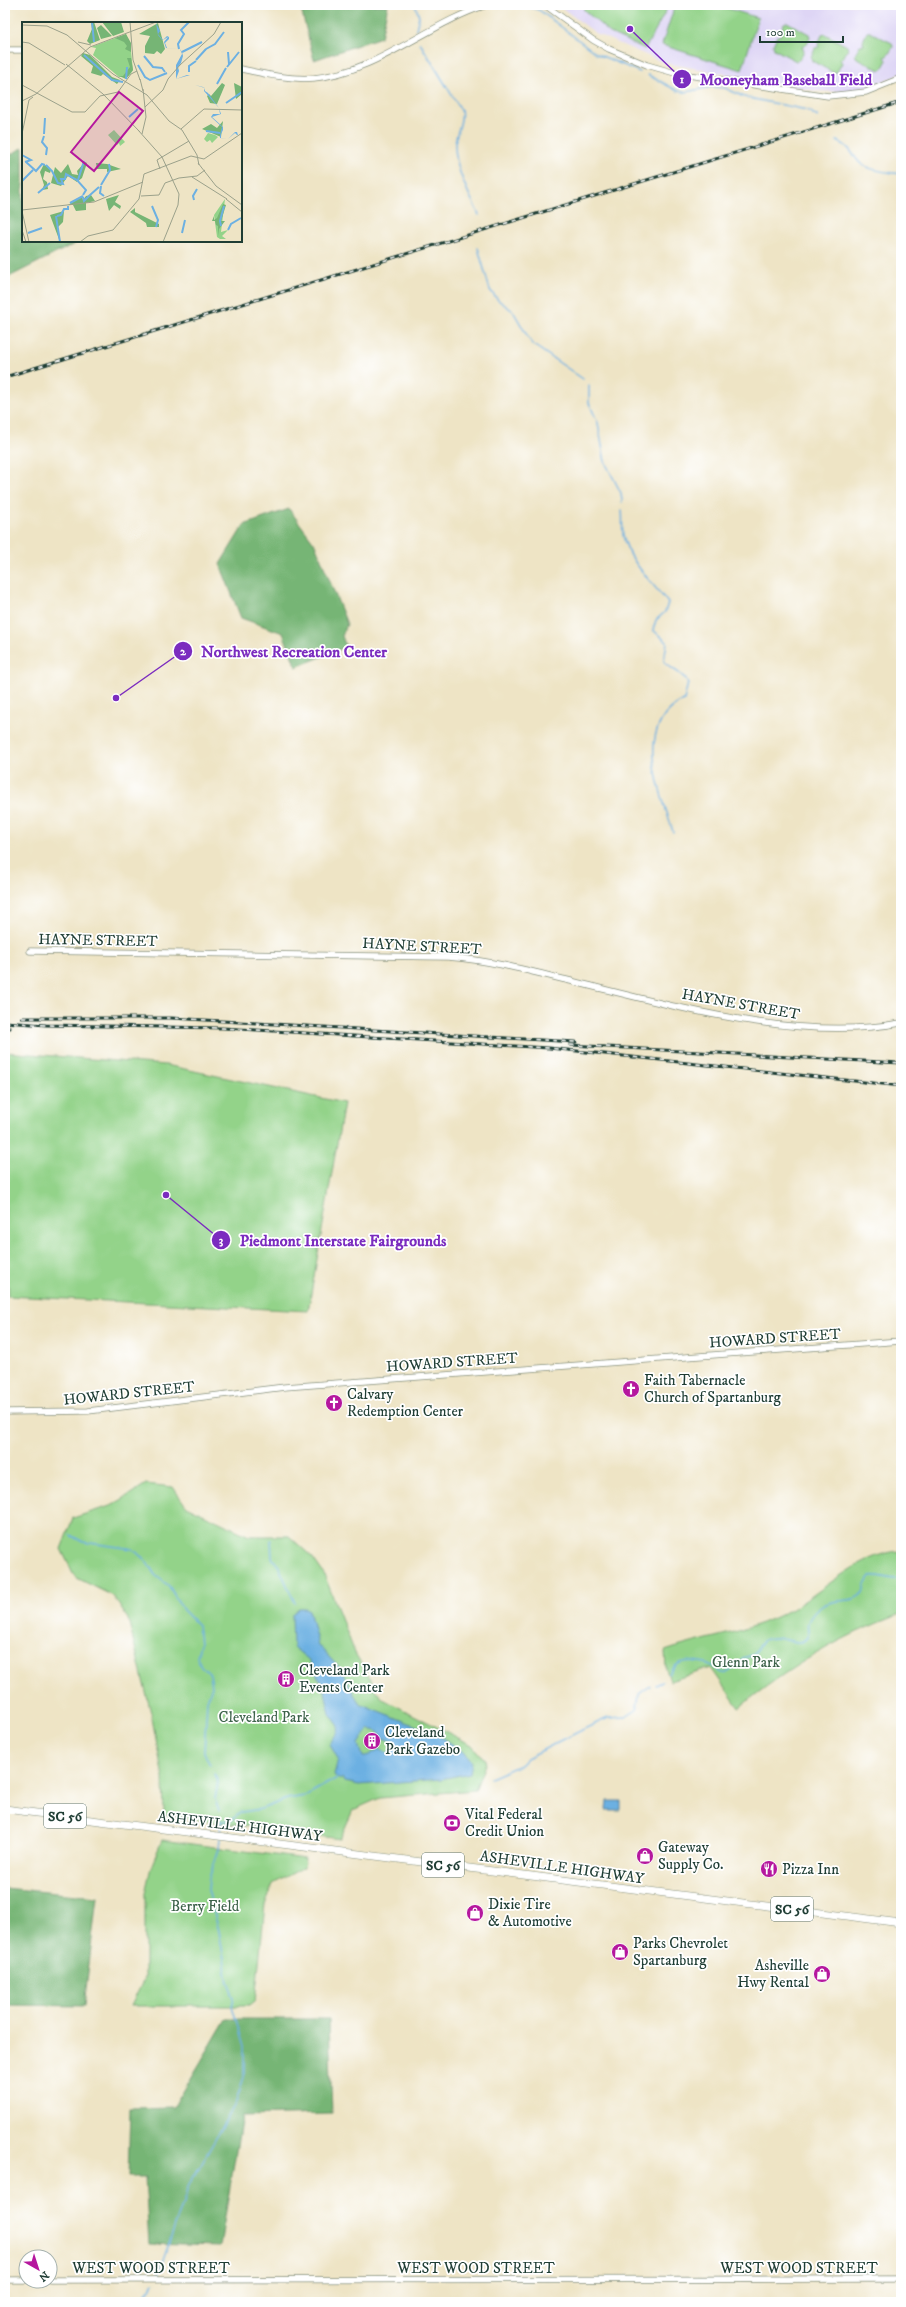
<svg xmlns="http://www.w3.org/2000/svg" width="906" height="2307" font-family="'IM FELL DW Pica',serif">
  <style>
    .built { fill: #ded5f5 }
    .green { fill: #93d389; stroke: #59885e }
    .forest { fill: #76b575; stroke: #4a7954 }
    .water { fill: #6cb0e2; stroke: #46768b; fill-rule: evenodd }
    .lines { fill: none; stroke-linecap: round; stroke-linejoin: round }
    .stream { stroke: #6cb0e2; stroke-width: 1.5 }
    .minor-casing { stroke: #86907c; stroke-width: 7 }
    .major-casing { stroke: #86907c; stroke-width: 8 }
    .minor { stroke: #fff; stroke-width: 5.5 }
    .major { stroke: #fff; stroke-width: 7 }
    .rail-casing { stroke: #1f3d34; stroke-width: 3 }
    .rail { stroke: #fff; stroke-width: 1.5; stroke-dasharray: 4.5; stroke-linecap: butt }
    .labels { text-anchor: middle; stroke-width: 3.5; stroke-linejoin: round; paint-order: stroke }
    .shield { fill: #fff; stroke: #627771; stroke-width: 1 }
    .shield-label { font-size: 14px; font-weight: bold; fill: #1f3d34 }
    .street-label { font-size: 15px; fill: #1f3d34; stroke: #fff }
    .poi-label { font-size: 15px; fill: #1f3d34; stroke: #fff; text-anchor: start }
    .park-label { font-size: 15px; fill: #3c6249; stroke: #fff }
    .inset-river { fill: none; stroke: #6cb0e2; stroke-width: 2 }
    .inset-road { fill: none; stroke: #9ba18b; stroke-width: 1 }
    .view { fill: #b5179e; fill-opacity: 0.15; stroke: #b5179e; stroke-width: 2 }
    .inset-edge { fill: none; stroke: #1f3d34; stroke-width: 2 }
    .leader { fill: none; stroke: #7b2cbf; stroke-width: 1.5 }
    .callout-dot { fill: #7b2cbf; stroke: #fff; stroke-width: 1.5 }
    .mark-label { font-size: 12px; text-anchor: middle; font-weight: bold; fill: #fff }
    .callout-label { font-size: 16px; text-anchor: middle; font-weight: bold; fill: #7b2cbf; stroke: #fff; stroke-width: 3.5; stroke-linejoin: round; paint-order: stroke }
  </style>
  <rect width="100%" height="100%" fill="#fff"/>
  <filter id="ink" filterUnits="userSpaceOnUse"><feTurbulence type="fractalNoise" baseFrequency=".025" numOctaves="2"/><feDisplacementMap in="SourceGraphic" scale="8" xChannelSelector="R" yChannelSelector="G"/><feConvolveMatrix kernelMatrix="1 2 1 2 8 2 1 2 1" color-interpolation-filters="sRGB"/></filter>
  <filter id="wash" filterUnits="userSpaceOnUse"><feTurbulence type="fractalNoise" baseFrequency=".012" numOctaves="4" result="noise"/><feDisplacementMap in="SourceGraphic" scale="16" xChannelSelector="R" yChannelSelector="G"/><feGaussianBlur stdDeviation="0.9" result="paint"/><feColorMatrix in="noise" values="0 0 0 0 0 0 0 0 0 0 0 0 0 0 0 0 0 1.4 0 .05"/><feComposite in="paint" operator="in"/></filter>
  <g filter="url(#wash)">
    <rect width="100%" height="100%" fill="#eee4c5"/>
    <!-- built -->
    <path class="built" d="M 558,5 L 901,5 L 901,74 L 870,87 L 846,92 L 817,91 L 665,63 L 597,34 Z"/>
    <!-- green -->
    <path class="green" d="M 583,5 L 669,5 L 645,49 L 610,33 L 584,10 Z
      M 675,5 L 717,5 L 758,18 L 742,70 L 662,45 Z
      M 787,22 L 809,34 L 810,37 L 805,46 L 802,47 L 804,51 L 799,60 L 796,61 L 774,49 L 773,45 L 777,36 L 781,35 L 780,32 L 784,23 Z
      M 867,32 L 870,32 L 892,43 L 893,47 L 888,55 L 885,57 L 887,60 L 882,69 L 879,70 L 857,58 L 855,55 L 860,45 L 864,45 L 863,41 Z
      M 825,34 L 847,46 L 848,49 L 843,58 L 840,59 L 842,63 L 837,72 L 834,73 L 812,61 L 811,57 L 815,48 L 819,47 L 818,44 L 822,35 Z
      M 5,1052 L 166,1065 L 344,1103 L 308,1311 L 7,1296 L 9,1287 L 5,1286 Z
      M 146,1484 L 173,1487 L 186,1506 L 249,1536 L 289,1536 L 312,1557 L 324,1574 L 355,1653 L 381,1698 L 472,1745 L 486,1762 L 475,1790 L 380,1798 L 353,1810 L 340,1839 L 164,1815 L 163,1777 L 151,1713 L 128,1619 L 113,1596 L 75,1577 L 61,1549 L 73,1518 L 113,1505 Z
      M 901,1551 L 901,1614 C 842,1635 787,1668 739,1708 L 711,1668 L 670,1681 L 666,1669 L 665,1651 C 702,1638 740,1634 776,1617 C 818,1599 855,1553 901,1551 Z
      M 162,1840 L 305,1859 L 304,1867 L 273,1884 L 265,1905 L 255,2001 L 249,2006 L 131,2006 L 145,1977 L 145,1893 L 151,1867 Z"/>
    <!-- forest -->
    <path class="forest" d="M 300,5 L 388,5 L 381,37 L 314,60 Z
      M 23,148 L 23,241 L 80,241 L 5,279 L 5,157 Z
      M 289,509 L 315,544 L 347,624 L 342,636 L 346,647 L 296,667 L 283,633 L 241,618 L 220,564 L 244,525 Z
      M 5,1888 L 97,1897 L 84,2006 L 5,2005 Z
      M 226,2019 L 329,2019 L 332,2114 L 242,2116 L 220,2246 L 149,2244 L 145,2177 L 128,2177 L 130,2108 L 174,2107 Z"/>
    <!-- water -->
    <path class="water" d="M 299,1608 L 305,1608 L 309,1610 L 318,1645 L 341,1670 L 358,1702 C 389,1718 452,1733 472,1762 L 470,1773 L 441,1779 L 359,1785 L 345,1782 L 342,1778 L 340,1780 L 334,1775 L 338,1759 L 330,1745 C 332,1737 339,1734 339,1726 L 330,1714 L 324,1687 L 309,1660 L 293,1647 L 292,1614 ZM 369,1729 L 377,1731 L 383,1738 L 394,1742 L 391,1752 L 387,1753 L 379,1749 L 366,1757 L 363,1757 L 359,1744 Z
      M 607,1801 L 621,1801 L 621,1810 L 606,1810 Z"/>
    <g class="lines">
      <!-- stream -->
      <path class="stream" d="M 415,5 L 419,16 L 416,29
        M 524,5 L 539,10 L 597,54 L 640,72
        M 420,43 L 461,110 C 464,122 455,133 455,145 C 455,169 469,194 479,215
        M 648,75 L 678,91 L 685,92 L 712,87 L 725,88 L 744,97 L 807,110 L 818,117
        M 837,141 C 851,147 850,152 859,162 C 868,171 889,172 901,174
        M 478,248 L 490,290 L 498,300 L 513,311 L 532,344 L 583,379
        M 5,253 L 10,255
        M 589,385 L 589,403 L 598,423 L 605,462 L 621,493 L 622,502
        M 622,510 C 623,518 622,528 623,535 C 628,561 653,583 668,603 L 665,612 L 656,620 L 653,630 L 667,642 L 664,661 C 671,671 682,671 688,683 L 684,700 C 632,727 660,788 673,832
        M 70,1535 L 83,1542 L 133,1549 L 147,1562 L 155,1575 L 169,1586 L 183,1610 L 198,1625 L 200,1644 L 197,1657 L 201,1666 L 210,1674 L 212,1686 L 207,1701 L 204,1752 L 210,1765
        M 271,1540 L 272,1558 L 278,1565 L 295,1603
        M 669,1674 C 677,1658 694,1660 709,1664 C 717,1666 718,1675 728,1673 L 743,1658 L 753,1655 L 764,1640 C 780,1633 793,1646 803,1641 C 812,1636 806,1629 808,1622 C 811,1615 816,1610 822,1606 C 835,1597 855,1605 864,1591 L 864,1586 L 871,1576 C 882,1574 890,1581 901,1579
        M 656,1685 L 662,1682
        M 215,1774 L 218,1782 L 215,1799 L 219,1810
        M 490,1778 L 520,1765 L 527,1758 L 586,1728 L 608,1718 L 625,1717 L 637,1709 L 639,1694 L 650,1686
        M 218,1817 L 221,1822 L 220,1834
        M 222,1821 L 232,1820 L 241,1812 L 261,1809 L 287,1799 L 305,1796 L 337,1778
        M 158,2275 L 189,2185 L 235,2105 L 244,2078 L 244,2047 L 232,2006 L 234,1998 L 228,1983 L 219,1931 L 208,1890 L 209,1878 L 219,1849 L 220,1838
        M 139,2302 L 154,2283"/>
    </g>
  </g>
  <g filter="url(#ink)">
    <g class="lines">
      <!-- minor casing -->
      <g class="minor-casing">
        <path id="minor" d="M 545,5 L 593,40 L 609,49 L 647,65 L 675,73 L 828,96 L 866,92 L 901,78
          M 5,50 L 23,50
          M 241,69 C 264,74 290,80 314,78 C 378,72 427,24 487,5
          M 30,951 L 448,957 C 486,960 522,969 558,978 C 664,1003 793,1043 901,1023
          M 5,1412 L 88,1411 L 285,1387 L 901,1341
          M 5,2280 L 26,2280
          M 50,2280 L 901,2279"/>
      </g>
      <!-- major casing -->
      <g class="major-casing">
        <path id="major" d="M 5,1809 L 901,1923"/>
      </g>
      <!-- minor -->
      <use href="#minor" class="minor"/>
      <!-- major -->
      <use href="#major" class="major"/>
      <!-- rail casing -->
      <g class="rail-casing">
        <path id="rail" d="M 5,377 L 901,102
          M 22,1018 L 171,1018 L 576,1042
          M 5,1022 L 46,1025 L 223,1028 L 549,1048 L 901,1086
          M 5,1028 L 10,1028
          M 570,1045 L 901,1063"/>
      </g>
      <!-- rail -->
      <use href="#rail" class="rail"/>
    </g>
  </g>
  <!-- icons -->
  <defs>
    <g id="church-disc" transform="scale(0.9)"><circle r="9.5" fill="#b5179e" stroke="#fff"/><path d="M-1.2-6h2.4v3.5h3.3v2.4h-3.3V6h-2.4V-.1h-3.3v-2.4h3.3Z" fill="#fff"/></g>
    <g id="building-disc" transform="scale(0.9)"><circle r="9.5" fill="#b5179e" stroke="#fff"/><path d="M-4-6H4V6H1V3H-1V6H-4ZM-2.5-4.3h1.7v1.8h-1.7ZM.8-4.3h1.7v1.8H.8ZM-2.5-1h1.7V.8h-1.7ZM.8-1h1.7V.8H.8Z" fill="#fff"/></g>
    <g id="bank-disc" transform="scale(0.9)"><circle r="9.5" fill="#b5179e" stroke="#fff"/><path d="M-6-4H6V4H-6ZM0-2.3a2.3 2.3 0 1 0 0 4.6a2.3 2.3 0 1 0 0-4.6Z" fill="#fff"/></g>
    <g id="shop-disc" transform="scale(0.9)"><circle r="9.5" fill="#b5179e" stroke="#fff"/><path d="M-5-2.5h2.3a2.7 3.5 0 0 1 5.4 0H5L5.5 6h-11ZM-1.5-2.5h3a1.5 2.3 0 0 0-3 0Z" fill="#fff"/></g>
    <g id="restaurant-disc" transform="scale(0.9)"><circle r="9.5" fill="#b5179e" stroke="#fff"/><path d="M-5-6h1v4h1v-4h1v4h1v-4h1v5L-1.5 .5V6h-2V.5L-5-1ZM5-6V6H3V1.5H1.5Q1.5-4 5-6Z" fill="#fff"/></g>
  </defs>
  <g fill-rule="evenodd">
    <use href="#church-disc" x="631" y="1389"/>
    <use href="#church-disc" x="334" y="1403"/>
    <use href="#building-disc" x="286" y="1679"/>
    <use href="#building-disc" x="372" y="1741"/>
    <use href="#bank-disc" x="452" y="1823"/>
    <use href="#shop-disc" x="645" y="1856"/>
    <use href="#restaurant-disc" x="769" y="1869"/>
    <use href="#shop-disc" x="475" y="1913"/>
    <use href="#shop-disc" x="620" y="1952"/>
    <use href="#shop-disc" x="822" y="1974"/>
  </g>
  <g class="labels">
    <!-- shield labels -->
    <g class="shield">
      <rect x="44" y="1804" width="42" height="24" rx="3"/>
      <rect x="422" y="1853" width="42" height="24" rx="3"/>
      <rect x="771" y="1897" width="42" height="24" rx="3"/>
    </g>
    <g class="shield-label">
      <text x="65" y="1821">SC 56</text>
      <text x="443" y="1870">SC 56</text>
      <text x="792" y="1914">SC 56</text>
    </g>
    <!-- street labels -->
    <g class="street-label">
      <text transform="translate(98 940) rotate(1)" y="5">HAYNE STREET</text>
      <text transform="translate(422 946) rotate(3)" y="5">HAYNE STREET</text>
      <text transform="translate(741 1004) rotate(10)" y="5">HAYNE STREET</text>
      <text transform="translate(775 1338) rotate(-4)" y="5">HOWARD STREET</text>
      <text transform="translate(452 1362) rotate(-4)" y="5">HOWARD STREET</text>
      <text transform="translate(129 1393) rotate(-6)" y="5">HOWARD STREET</text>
      <text transform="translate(240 1826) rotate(7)" y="5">ASHEVILLE HIGHWAY</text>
      <text transform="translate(562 1867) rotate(8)" y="5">ASHEVILLE HIGHWAY</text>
      <text x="151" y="2273">WEST WOOD STREET</text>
      <text x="476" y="2273">WEST WOOD STREET</text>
      <text x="799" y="2273">WEST WOOD STREET</text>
    </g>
    <!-- poi labels -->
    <g class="poi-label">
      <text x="644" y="1385">Faith Tabernacle<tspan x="644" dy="17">Church of Spartanburg</tspan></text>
      <text x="347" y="1399">Calvary<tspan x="347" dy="17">Redemption Center</tspan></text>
      <text x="299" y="1675">Cleveland Park<tspan x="299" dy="17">Events Center</tspan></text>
      <text x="385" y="1737">Cleveland<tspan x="385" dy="17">Park Gazebo</tspan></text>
      <text x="465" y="1819">Vital Federal<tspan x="465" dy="17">Credit Union</tspan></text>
      <text x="658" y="1852">Gateway<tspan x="658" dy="17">Supply Co.</tspan></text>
      <text x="782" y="1874">Pizza Inn</text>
      <text x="488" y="1909">Dixie Tire<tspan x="488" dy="17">&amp; Automotive</tspan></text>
      <text x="633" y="1948">Parks Chevrolet<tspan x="633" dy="17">Spartanburg</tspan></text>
      <text x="809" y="1970" text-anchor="end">Asheville<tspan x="809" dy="17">Hwy Rental</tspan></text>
    </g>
    <!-- park labels -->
    <g class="park-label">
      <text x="746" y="1667">Glenn Park</text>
      <text x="264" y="1722">Cleveland Park</text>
      <text x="205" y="1911">Berry Field</text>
    </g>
  </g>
  <!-- overview -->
  <g transform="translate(22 22)">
    <rect width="220" height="220" fill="#eee4c5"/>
    <path d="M 104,12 L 109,29 L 111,48 L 107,54 L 97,55 L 71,33 L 74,26 L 69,25 ZM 92,108 L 103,120 L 98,124 L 97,121 L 95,123 L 86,113 ZM 186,111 L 193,113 L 196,115 L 190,121 L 188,118 L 185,120 L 182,117 ZM 203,177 L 199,210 L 206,208 L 200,214 L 204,217 L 198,217 L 195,215 L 192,193 Z" fill="#93d389"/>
    <path d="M 69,0 L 72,0 L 78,18 L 68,22 L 65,19 L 70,7 ZM 80,0 L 99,0 L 102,10 L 91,14 ZM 136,1 L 143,27 L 139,32 L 135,29 L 132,32 L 123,31 L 123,24 L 128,14 L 117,12 ZM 79,3 L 90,14 L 79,17 L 75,6 ZM 104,12 L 109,21 L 109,30 L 103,27 L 105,24 L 102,20 L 93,16 ZM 61,31 L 68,33 L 90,55 L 98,58 L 95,62 L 81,52 L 79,54 L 69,51 L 71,44 L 59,34 ZM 105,36 L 109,36 L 111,48 L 104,57 L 97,54 L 101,54 L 108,45 ZM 200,61 L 203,63 L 195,82 L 188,81 L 185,74 L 187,72 L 189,74 ZM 212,61 L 220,65 L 220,72 L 214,77 ZM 201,99 L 199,115 L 180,107 L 189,102 L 195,106 ZM 63,140 L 65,141 L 60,156 L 55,160 L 46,154 L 39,164 L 29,161 L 33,145 L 39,151 L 46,142 L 50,152 L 56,153 L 55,149 ZM 74,141 L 85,142 L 99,147 L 85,150 L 85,147 L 75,147 ZM 22,142 L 29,148 L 28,151 L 23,149 L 21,157 L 25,160 L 26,167 L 20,168 L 22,163 L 18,150 ZM 69,173 L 73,179 L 64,181 L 64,188 L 54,189 L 51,183 L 46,183 L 60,174 L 61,178 L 64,174 ZM 97,173 L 93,180 L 99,184 L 98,187 L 92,183 L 87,189 L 84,177 ZM 201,182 L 204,183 L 199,199 L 203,199 L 197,207 L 196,214 L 196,204 L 194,203 L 193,199 L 190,199 L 192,194 L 192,198 L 195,196 ZM 113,186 L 113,190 L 137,202 L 137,205 L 125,205 L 124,201 L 108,190 ZM 42,189 L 41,200 L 36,205 L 38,220 L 28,193 Z" fill="#76b575"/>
    <path d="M 134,1 L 138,9 L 136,12 L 140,17 L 141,18 L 145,14 L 147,15 L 147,17 L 143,21 L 145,26 L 158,27 L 160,30 L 161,34 L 159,41 L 156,45 L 157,49 L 154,57 L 165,53 L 168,53 L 175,59 L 173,63 L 181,65 L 183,66 L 183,69 L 186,71 L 197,86 L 199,92 L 190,95 L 201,105 L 201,108 L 199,112 L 199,116 L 206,117 L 213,110 L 215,110 L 216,113 L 220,113 L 215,113 L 213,111 L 206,117 L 198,116 L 198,113 L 200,105 L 189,95 L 191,92 L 198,92 L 197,86 L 182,69 L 183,66 L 173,63 L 175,59 L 168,53 L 154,57 L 154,43 L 160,32 L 158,27 L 144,26 L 142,20 L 146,15 L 141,18 L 140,18 L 136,13 Z" fill="#6cb0e2"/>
    <path class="inset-river" d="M 70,0 L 72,20M 157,27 L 156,22 L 162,12 L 159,8 L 167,0M 184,27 L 193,22 L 202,10M 160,30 L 180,20M 206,30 L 207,42M 62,33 L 90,58 L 101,60M 122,34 L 131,45 L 140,46 L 143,50M 174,38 L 184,27M 116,43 L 123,55 L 128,58 L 145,51M 205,45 L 217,30M 167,50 L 167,44 L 174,39M 104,57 L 105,45M 195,62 L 204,46M 204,81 L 220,70M 107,95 L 116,87M 184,109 L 198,111M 22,112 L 23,96M 22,114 L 20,120 L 25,126 L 24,133M 0,133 L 9,138 L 3,140M 4,140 L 14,149 L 20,142 L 23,143M 24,143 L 30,149 L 36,161 L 41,162 L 39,157 L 43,157 L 44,152 L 55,158 L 64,168 L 61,173M 56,158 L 62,139M 0,159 L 11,148M 79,163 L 88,148 L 87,142M 79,164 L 78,171 L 82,174M 16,171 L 28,161M 68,173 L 77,165M 61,175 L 62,179 L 68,173M 172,178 L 171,174 L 175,167M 48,181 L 61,174M 130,184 L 136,198 L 134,205M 34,194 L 38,220M 35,194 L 39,193 L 42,187 L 46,187 L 46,184M 199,204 L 198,199 L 202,184M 206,208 L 209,202 L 219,196M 6,211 L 20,206M 160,211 L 163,198"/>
    <path class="inset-road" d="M 108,0 L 111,38 L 118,58M 0,3 L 25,4 L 45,13 L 91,52 L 125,73 L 147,99 L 160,108 L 175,133 L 177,143M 0,20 L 7,21 L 43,43M 56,20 L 69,23M 44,42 L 81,72 L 118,110M 118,57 L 121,69M 0,63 L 50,90 L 63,90 L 78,74 L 96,70 L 109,52 L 115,49M 0,79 L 14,72 L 68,25 L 134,0M 123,85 L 141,68 L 146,57 L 158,43 L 192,12 L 199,0M 159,107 L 182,87 L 220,88M 116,108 L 140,135 L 157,172 L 156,183 L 141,220M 0,112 L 7,78 L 11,75M 120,112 L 124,95 L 121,67M 176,141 L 194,164 L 220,183M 138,147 L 135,138 L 167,119M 170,155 L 205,177M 119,174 L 137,173 L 143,161 L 157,156 L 175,154 L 183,148M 204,177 L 220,190M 0,188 L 72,180 L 121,160M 0,189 L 7,220M 0,208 L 4,220M 58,220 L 66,214 L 91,208 L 117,177 L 122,152 L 169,134 L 182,137 L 220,111"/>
    <path class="view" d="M 97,70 L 121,89 L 72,149 L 49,130 Z"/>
    <rect width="220" height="220" class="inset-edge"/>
  </g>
  <!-- callouts -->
  <path class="leader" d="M630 29L682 79M116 698L183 651M166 1195L221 1240"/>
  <g class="callout-dot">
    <circle cx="630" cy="29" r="4"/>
    <circle cx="116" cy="698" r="4"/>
    <circle cx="166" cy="1195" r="4"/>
    <circle cx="682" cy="79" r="10"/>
    <circle cx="183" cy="651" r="10"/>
    <circle cx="221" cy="1240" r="10"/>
  </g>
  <g class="mark-label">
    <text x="682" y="83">1</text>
    <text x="183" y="655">2</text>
    <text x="221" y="1244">3</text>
  </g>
  <g class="callout-label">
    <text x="786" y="85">Mooneyham Baseball Field</text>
    <text x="294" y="657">Northwest Recreation Center</text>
    <text x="343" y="1246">Piedmont Interstate Fairgrounds</text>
  </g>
  <!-- margin -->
  <rect width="906" height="2307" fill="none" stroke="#fff" stroke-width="20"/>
  <!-- north arrow -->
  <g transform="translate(38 2269) rotate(141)"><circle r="19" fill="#ffffff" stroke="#a5b1ae"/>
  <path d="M0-3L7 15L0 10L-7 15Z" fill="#b5179e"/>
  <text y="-6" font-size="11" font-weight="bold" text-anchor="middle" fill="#1f3d34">N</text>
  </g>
  <!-- scale -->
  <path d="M760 36v6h83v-6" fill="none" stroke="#1f3d34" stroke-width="2"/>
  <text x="766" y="36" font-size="12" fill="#1f3d34" stroke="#ffffff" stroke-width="3" paint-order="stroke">100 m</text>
</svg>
